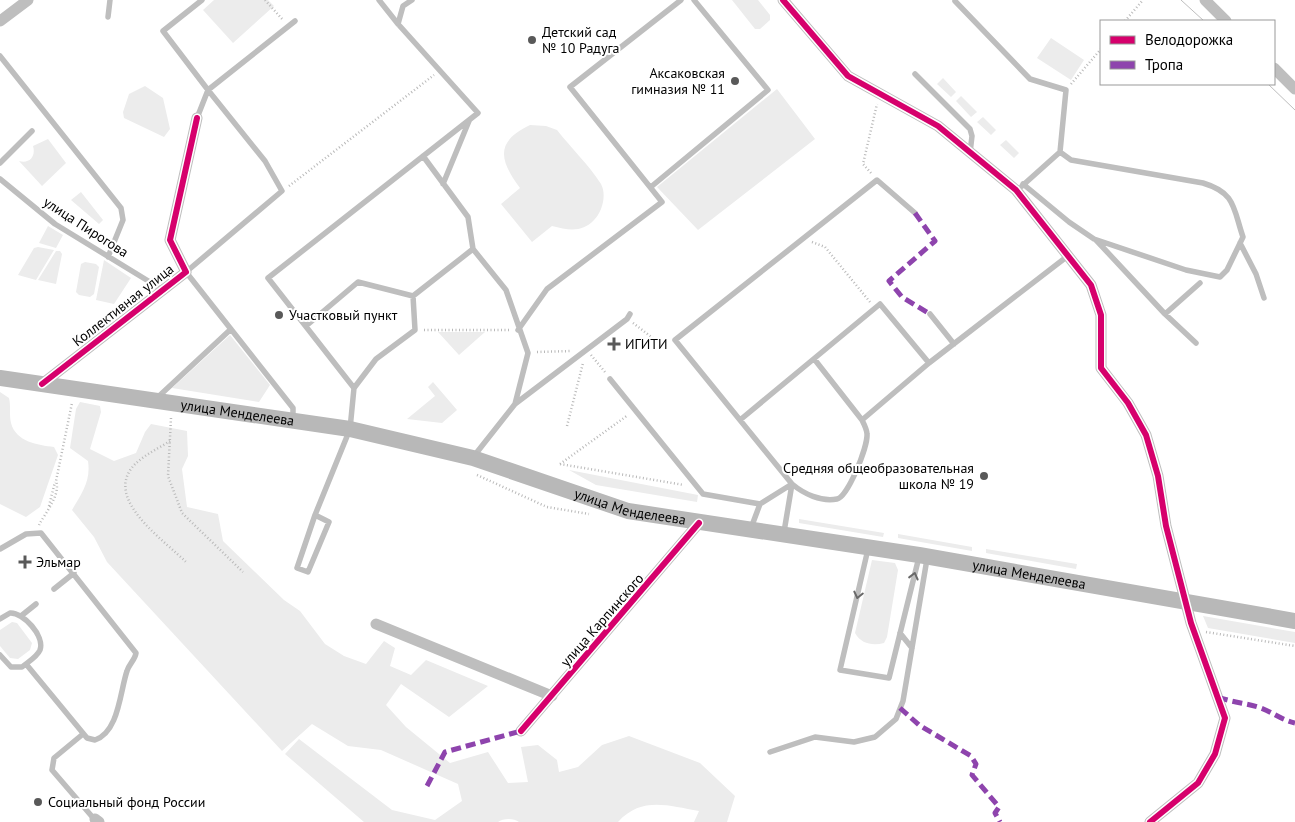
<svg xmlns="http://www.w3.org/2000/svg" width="1295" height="822" font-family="'PT Sans',sans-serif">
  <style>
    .green { fill: #ececec }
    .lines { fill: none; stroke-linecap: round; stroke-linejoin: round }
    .path { stroke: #b9b9b9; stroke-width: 2.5; stroke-dasharray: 1 2.5; stroke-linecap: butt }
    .service { stroke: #bebebe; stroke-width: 5.5 }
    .minor { stroke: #bebebe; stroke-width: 11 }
    .secondary { stroke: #b8b8b8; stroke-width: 16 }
    .tram { stroke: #bebebe; stroke-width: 1 }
    .quiet { stroke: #8e44ad; stroke-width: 5; stroke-dasharray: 10 5; stroke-linecap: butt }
    .cycleway-casing { stroke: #fff; stroke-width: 9 }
    .cycleway { stroke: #d6006c; stroke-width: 6 }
    .oneway { stroke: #686868 }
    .poi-dot { fill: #595959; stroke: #fff; stroke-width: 2 }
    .labels { text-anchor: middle; stroke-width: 4; stroke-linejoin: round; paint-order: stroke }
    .poi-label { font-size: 14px; fill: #000; stroke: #fff; text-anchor: start }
    .street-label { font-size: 14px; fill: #000; stroke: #fff }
  </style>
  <rect width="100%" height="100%" fill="#fff"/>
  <!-- green -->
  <path class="green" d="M 214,0 L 268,0 L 274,6 L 233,43 L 203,10 Z
    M 732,0 L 758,0 L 770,15 L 770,20 L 760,29 L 755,29 Z
    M 1051,38 L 1084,60 L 1071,80 L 1037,58 Z
    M 943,78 L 956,92 L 951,97 L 937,84 Z
    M 145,86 L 163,98 L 170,129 L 164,137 L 124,118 L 123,112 L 129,94 Z
    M 777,89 L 815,139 L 698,230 L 657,187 Z
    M 961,96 L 977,112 L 971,117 L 956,101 Z
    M 983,117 L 996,130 L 991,135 L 977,122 Z
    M 530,125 L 546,126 L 557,130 C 571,148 589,165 601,184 C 607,195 602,212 594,220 C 582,233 568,230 552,226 L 532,242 L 501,204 L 520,188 C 500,161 494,142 530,125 Z
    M 48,139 L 66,163 L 42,186 L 19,161 C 30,164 36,156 33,146 Z
    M 1006,140 L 1019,153 L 1014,158 L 1000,145 Z
    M 81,192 L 103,220 L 99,224 L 71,200 Z
    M 48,226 L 63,235 L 56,248 L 39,243 Z
    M 38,247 L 54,250 L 36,280 L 18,275 L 34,248 Z
    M 56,251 L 60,251 L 62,254 L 56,284 L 38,280 Z
    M 104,260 L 131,278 L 114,304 L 96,300 Z
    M 85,262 L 96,264 L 99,267 L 94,294 L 90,297 L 79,295 L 76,292 L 81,264 Z
    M 438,332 L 485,332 L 459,355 Z
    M 230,335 L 270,385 L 259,402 L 172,388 Z
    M 433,382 L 457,410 L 442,423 L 407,419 L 435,396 L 428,387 Z
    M 0,392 L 9,398 C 11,406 9,415 11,423 C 16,442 38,445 54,447 L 58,455 L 40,507 L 26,517 L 0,504 Z
    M 80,402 L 100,406 L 101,412 L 90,449 L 114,461 L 136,453 L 145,432 L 151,424 L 187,431 L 188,456 L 182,469 L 187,507 L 218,514 L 223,541 L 284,600 L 300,611 L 325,644 L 344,656 L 366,664 L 384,641 L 395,648 L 390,666 L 411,675 L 426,660 L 488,686 L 449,717 L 401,684 L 386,705 L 406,727 L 450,763 L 488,752 L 508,783 L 528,782 L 521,747 L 538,745 L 557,760 L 559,772 L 578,767 L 602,745 L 629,736 L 700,763 L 735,796 L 727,822 L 694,822 L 699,811 C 668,806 642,796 618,822 L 519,822 C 514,818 503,818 498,822 L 364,822 L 285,754 L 299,739 L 392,810 L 435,820 L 462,801 L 458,784 L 381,750 L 348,746 L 312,724 L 282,751 L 107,562 L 94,537 L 72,510 C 82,493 91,481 88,461 L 70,448 L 76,409 Z
    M 569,470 L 698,495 L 697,502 L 596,485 Z
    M 799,519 L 884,533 L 883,537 L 799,523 Z
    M 898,534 L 972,547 L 972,551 L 898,538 Z
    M 986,549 L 1077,564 L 1076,569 L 986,553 Z
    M 872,560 L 895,563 L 898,570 L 887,637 L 884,643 C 873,646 861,644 855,633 Z
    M 1203,616 L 1295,632 L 1295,643 L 1208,628 Z
    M 12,622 L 17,623 L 32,643 L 30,650 L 18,659 L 10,658 L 0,646 L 0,630 Z"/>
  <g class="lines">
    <!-- path -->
    <path class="path" d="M 265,0 L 283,20
      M 1125,21 L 1143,0
      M 1071,84 L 1101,49
      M 871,173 L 863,164 L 877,104
      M 289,186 L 434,75
      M 812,242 L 825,247 L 870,302
      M 633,323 L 658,342 L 668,341
      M 424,330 L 511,330
      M 537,352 L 571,351
      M 591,355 L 605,372
      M 171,418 L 168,476 L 182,513 L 243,572
      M 567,426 L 583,363
      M 170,441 C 156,450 135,459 128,474 C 113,506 166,542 186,562
      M 560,464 L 684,485
      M 560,464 L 628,415
      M 477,475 L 547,507 L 589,514
      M 49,506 L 55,482
      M 39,525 C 45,513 61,495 56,481 L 72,403
      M 1206,632 L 1295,646"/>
    <!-- service -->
    <path class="service" d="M 202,0 L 163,31 L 208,90 L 295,21
      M 379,0 L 398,24
      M 955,1 L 1030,79 L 1066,90 L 1060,152 L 1022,186
      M 108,17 L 110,0
      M 0,56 L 121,208 L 123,220 L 108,257
      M 915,74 L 970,129 L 972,136 L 970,153
      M 197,118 L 208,90 L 265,161 L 282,191 L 186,272 L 293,408 L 293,419
      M 423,156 L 468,217 L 473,249
      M 0,163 L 32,131
      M 0,179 L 55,224 L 163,290
      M 443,184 L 469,121
      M 1023,184 L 1069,222 L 1094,239 L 1186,270 L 1220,277 L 1227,270 L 1243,237 C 1233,208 1236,193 1203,183 L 1071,160 L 1060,152
      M 652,186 L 768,90 L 694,0
      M 1096,240 L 1165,314 L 1196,343
      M 1240,243 L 1256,274 L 1264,298
      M 930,314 L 954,344
      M 1165,314 L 1200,283
      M 306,326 L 358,282 L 413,296
      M 518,330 L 547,289 L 662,202 L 570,87 L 681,0
      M 815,360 L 862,420
      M 610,379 L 703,494 L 760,504 L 792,484 C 804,494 821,502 837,499 C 848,497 868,446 867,434 C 867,430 864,424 862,420 L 929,363 L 1069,255
      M 354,388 L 376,359 L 415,330 L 413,296 L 473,249 L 506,290 L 528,353 L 515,404 L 474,456
      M 158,397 L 231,329
      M 515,404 L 627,319 L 630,314
      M 740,420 L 880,304 L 929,363
      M 315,515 L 329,522 L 308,572 L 297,568 L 315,515 L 350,429 L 354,388 L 268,278 L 478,113 L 398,24 L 403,6 L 412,0
      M 751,528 L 760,504
      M 784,532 L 792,484 L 675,340 L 877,180 L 915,213
      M 0,549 L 26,534 L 41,533 L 136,653 C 135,660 129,664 127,671 C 120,691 119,732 95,740 L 87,738 L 26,664
      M 868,549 L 840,670 L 889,678 L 919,557
      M 54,589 L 74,573
      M 21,616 L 36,604
      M 0,619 L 10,613 C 23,612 45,636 40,650 C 37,657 28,662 22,667 L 11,667 L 0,655
      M 900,633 L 912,648
      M 83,734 L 54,758 L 52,770 L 95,820
      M 770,752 L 815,737 L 854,742 L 875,737 L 896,719 L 903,701 L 927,559"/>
    <!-- minor -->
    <path class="minor" d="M 783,0 L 848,76 L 938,126 L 1016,190 L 1091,285 L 1101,315 L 1101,368 L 1128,403 L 1146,435 L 1158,476 L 1166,526 L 1191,623 L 1225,718 L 1215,754 L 1198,783 L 1150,822
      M 1205,0 L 1226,21
      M 0,21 L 28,0
      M 1274,68 L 1295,89
      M 42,384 L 186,272 L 170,240 L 197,118
      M 376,624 L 552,696
      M 521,731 L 699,523
      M 95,819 L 99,822"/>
    <!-- secondary -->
    <path class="secondary" id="s1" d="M 0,378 L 350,429 L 473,458 L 628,511 L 919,555 L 1295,621"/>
    <!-- tram -->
    <path class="tram" d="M 1181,0 L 1204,21
      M 1268,84 L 1295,110"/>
    <!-- quiet -->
    <path class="quiet" d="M 915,213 L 935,241 L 889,281 L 902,297 L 930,314
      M 1218,697 C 1231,702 1245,703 1258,707 C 1273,712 1279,719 1295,723
      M 900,708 L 919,725 L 971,756 L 976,764 L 972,775 L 999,807 L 995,813 L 1000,822
      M 427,786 L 445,752 L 521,731"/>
    <!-- cycleway casing -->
    <g class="cycleway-casing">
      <path id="cycleway" d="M 783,0 L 848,76 L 938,126 L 1016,190 L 1091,285 L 1101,315 L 1101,368 L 1128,403 L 1146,435 L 1158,476 L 1166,526 L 1191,623 L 1225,718 L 1215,754 L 1198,783 L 1150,822
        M 42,384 L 186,272 L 170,240 L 197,118
        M 521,731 L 699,523"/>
    </g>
    <!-- cycleway -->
    <use href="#cycleway" class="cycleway"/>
  </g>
  <!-- one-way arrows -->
  <defs><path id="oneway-chevron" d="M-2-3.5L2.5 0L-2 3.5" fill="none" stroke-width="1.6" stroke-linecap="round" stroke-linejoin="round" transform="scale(1.25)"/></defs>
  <g class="oneway">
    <use href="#oneway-chevron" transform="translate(914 576) rotate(-76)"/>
    <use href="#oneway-chevron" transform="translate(858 595) rotate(103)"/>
  </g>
  <!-- markers -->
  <g class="poi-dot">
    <circle cx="532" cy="40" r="5"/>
    <circle cx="735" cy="81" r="5"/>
    <circle cx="279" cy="315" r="5"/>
    <path d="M611.5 336.5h5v5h5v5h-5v5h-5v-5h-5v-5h5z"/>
    <circle cx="984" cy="476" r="5"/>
    <path d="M22.5 554.5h5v5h5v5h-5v5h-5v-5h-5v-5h5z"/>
    <circle cx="38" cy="802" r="5"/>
  </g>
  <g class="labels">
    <!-- poi labels -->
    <g class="poi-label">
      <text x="542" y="37">Детский сад<tspan x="542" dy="16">№ 10 Радуга</tspan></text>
      <text x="725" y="78" text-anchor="end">Аксаковская<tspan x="725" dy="16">гимназия № 11</tspan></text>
      <text x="289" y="320">Участковый пункт</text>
      <text x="625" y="349">ИГИТИ</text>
      <text x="974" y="473" text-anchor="end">Средняя общеобразовательная<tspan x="974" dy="16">школа № 19</tspan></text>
      <text x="36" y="567">Эльмар</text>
      <text x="48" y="807">Социальный фонд России</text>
    </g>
    <!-- street labels -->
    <g class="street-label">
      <text transform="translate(86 227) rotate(33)" y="5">улица Пирогова</text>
      <text transform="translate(123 305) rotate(-38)" y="5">Коллективная улица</text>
      <text dy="5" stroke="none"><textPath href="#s1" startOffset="240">улица Менделеева</textPath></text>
      <text dy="5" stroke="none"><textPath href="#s1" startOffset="645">улица Менделеева</textPath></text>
      <text dy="5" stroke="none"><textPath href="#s1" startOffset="1050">улица Менделеева</textPath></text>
      <text transform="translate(602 620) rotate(-49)" y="5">улица Карпинского</text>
    </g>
  </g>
  <!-- legend -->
  <rect x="1100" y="20" width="175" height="65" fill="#ffffff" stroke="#999999"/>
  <rect x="1110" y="36" width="25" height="8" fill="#d6006c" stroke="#999999"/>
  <text x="1145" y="45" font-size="15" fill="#000000">Велодорожка</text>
  <rect x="1110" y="61" width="25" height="8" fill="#8e44ad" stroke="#999999"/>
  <text x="1145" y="70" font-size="15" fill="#000000">Тропа</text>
</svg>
